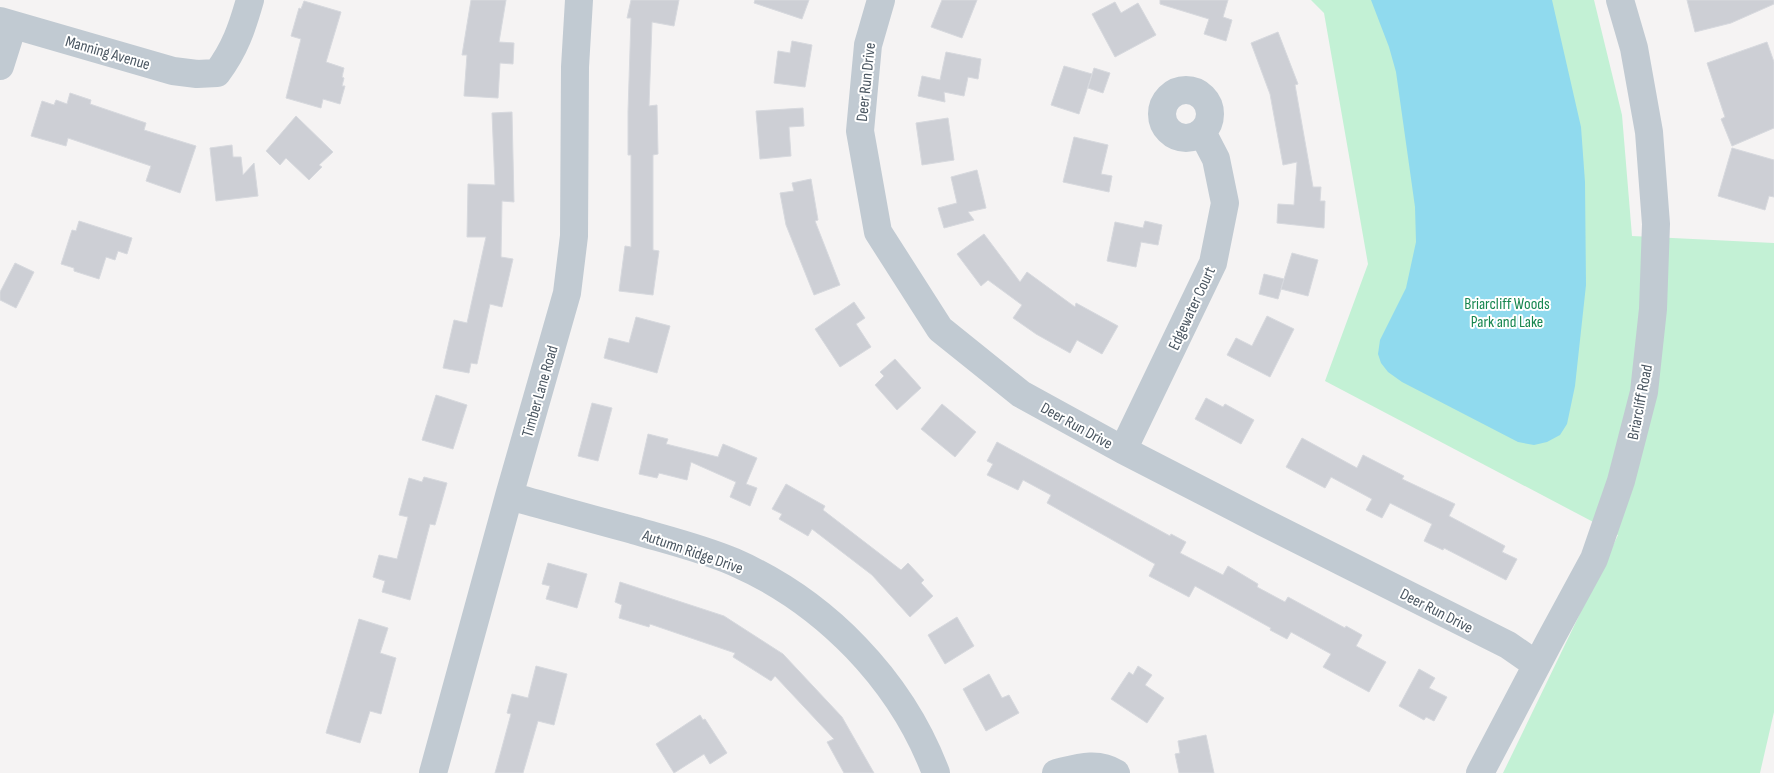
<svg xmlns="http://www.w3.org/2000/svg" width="1774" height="773" font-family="'Sofia Sans Condensed',sans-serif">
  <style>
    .green { fill: #c3f1d5 }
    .water { fill: #90daee }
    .building { fill: #cdcfd5; stroke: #d7d9de }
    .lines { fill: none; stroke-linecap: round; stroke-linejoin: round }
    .minor { stroke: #c1cad2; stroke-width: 28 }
    .labels { text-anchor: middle; stroke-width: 4; stroke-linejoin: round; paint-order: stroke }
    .street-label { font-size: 16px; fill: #4a5661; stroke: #fff }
    .park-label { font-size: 16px; fill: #17864f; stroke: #fff }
  </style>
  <rect width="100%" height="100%" fill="#f5f3f3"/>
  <!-- green -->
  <path class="green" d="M 1311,0 L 1594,0 L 1622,115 L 1632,236 L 1774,243 L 1774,712 L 1760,773 L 1503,773 L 1618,535 L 1325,381 L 1368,264 L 1324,13 Z"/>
  <!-- water -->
  <path class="water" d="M 1371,0 L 1552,0 L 1581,127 L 1585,182 L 1586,285 L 1575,386 L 1567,424 L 1560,435 L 1547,442 L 1534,445 L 1518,442 L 1402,382 L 1388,372 L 1381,363 L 1378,354 L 1380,340 L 1406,288 L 1416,242 L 1415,207 L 1396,72 L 1389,47 Z"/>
  <!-- building -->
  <path class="building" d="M 471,0 L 506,0 L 499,42 L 514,43 L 513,64 L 500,63 L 498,98 L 464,96 L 467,55 L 462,55 Z
    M 631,0 L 679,0 L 674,26 L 652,22 L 649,106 L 657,105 L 658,154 L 653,155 L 653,250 L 659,251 L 653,295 L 619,291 L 625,246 L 631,247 L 631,155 L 628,155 L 628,112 L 631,18 L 627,18 Z
    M 755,0 L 809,0 L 802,19 L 754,3 Z
    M 942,0 L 977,0 L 962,38 L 931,27 Z
    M 1160,0 L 1228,0 L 1223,17 L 1232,20 L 1226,41 L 1204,34 L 1209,19 L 1160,4 Z
    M 1687,0 L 1774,0 L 1774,4 L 1731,23 L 1695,32 Z
    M 304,1 L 341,12 L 326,62 L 344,68 L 342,77 L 344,78 L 342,86 L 345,86 L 340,104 L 323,99 L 321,108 L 286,98 L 301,39 L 291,36 L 299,8 L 301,9 Z
    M 1115,2 L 1121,13 L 1138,3 L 1156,35 L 1115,57 L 1092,14 Z
    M 1278,32 L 1298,84 L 1295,85 L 1313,187 L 1321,187 L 1320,201 L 1325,201 L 1324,228 L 1277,223 L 1278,204 L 1294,205 L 1297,162 L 1283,165 L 1270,94 L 1251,43 Z
    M 792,41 L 812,45 L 805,87 L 774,83 L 778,51 L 790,53 Z
    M 1767,42 L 1774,62 L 1774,128 L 1732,146 L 1721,119 L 1725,117 L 1707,63 Z
    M 946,52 L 981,59 L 978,79 L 968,77 L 964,96 L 944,92 L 945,102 L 918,96 L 922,76 L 940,80 Z
    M 1064,66 L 1092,74 L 1079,114 L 1051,105 Z
    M 1094,68 L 1110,73 L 1103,93 L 1088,88 Z
    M 70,93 L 91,100 L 90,104 L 146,123 L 144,130 L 196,146 L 180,193 L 146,181 L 151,166 L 68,138 L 66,146 L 31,136 L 42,101 L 54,105 L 56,100 L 67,104 Z
    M 803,108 L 804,126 L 789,127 L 791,156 L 760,159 L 756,111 Z
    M 512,112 L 514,202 L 502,201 L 501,257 L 513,259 L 502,307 L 490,304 L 477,364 L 471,363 L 469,373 L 443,368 L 454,320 L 467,323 L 486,237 L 467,237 L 468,184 L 495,185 L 492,113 Z
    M 296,116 L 333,152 L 319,165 L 322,167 L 309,180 L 286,158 L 280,165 L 266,151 Z
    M 948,118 L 954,160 L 922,165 L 916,123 Z
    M 1074,137 L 1108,145 L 1101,174 L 1112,176 L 1109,192 L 1063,182 Z
    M 232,145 L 233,157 L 241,157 L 243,175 L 254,163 L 258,196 L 216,201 L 210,148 Z
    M 1732,148 L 1774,160 L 1774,197 L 1769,196 L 1765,210 L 1718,196 Z
    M 977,170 L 986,208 L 968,212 L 974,220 L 944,228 L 938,208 L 957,203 L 951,177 Z
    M 811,179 L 818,220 L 815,221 L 840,285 L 814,295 L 786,225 L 780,193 L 794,191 L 792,183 Z
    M 79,221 L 132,238 L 127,254 L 118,251 L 115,260 L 106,257 L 99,279 L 74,271 L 74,268 L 61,264 L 72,230 L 76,231 Z
    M 1145,221 L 1162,225 L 1158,245 L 1141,242 L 1136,267 L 1107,261 L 1115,222 L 1143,228 Z
    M 984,234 L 1020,282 L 1027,272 L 1075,307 L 1076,303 L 1118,326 L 1102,354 L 1077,340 L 1070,353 L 1036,334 L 1013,318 L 1022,305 L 988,280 L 981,286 L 957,254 Z
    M 1292,253 L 1318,260 L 1308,296 L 1281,289 Z
    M 15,263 L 34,272 L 16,308 L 0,300 L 0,292 Z
    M 1264,274 L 1284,279 L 1278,299 L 1259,294 Z
    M 854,302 L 865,318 L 856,324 L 871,347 L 840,367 L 815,329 Z
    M 1267,316 L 1294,329 L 1270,377 L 1227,355 L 1236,338 L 1252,346 Z
    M 636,317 L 670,326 L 657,373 L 604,358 L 609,338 L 629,343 Z
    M 895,359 L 921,388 L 897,410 L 875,385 L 884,376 L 880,372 Z
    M 436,395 L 467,405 L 453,449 L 422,440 Z
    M 1206,398 L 1223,407 L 1225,404 L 1254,420 L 1241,444 L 1195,419 Z
    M 592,403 L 612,408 L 598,461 L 578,456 Z
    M 942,404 L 976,432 L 955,457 L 921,429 Z
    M 648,434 L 668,439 L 666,444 L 718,457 L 723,444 L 757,458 L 746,484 L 757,488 L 750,506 L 730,497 L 736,482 L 691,462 L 687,480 L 659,473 L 657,478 L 639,474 Z
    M 1302,438 L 1357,468 L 1363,455 L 1404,476 L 1402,479 L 1455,504 L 1449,516 L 1505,546 L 1502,552 L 1517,559 L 1506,580 L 1444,548 L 1443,550 L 1424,541 L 1432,524 L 1390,503 L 1382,518 L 1366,510 L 1372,499 L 1331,477 L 1325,488 L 1286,467 Z
    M 997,442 L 1170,536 L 1171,534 L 1186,542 L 1180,553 L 1223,575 L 1228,566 L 1258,584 L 1257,587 L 1285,602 L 1288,597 L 1345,628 L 1346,626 L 1362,635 L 1356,646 L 1386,662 L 1369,692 L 1323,667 L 1331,654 L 1291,632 L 1287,639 L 1270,630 L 1271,628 L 1195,586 L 1189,597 L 1149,576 L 1155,564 L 1047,503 L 1051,495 L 1023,480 L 1018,490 L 987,475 L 993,464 L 987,461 Z
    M 424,477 L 447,483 L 435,525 L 430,524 L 410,600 L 382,592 L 385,581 L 373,577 L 379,555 L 397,559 L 408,517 L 399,515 L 409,478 L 422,482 Z
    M 786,484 L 825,506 L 823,510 L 901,570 L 908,563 L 924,580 L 921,583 L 933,596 L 910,617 L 872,575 L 812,529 L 808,536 L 779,519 L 782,514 L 772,509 Z
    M 548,563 L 587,574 L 577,608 L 546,599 L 550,586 L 542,584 Z
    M 620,582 L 724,616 L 783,654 L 842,717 L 874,773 L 844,773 L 827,742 L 834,739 L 775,676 L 771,681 L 733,657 L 735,653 L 650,624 L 649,627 L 619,618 L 622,605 L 615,602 Z
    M 957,617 L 974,646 L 945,664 L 928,635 Z
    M 359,619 L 388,628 L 380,653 L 396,658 L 381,714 L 370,711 L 360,743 L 326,733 Z
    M 536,666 L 567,674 L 554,725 L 538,721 L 523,773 L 495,773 L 511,714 L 507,713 L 512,694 L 528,698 Z
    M 1138,666 L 1152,675 L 1145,685 L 1164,698 L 1147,723 L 1111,699 L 1129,672 L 1133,675 Z
    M 1419,669 L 1435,678 L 1429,688 L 1447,697 L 1434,721 L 1426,717 L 1424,720 L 1399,706 Z
    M 989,674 L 1002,698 L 1009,695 L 1019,713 L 986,731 L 963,689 Z
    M 700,715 L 703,720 L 705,719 L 727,753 L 710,764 L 704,754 L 674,773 L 656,744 Z
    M 1206,735 L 1214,773 L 1179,773 L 1175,754 L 1180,753 L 1178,741 Z"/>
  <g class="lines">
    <!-- minor -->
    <path class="minor" d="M 881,0 L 868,45 L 860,131 L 878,232 L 940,329 L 1021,394 L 1123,450 L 1263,522 L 1508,645 L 1537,665
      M 0,21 L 173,71 L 197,74 L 217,73 C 235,49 242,28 250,0
      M 0,66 L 13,25
      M1162 114a24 24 0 1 1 48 0a24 24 0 1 1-48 0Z
      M 1123,450 L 1213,263 L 1225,203 L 1216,159 L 1202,132
      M 509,496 C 550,507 591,519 633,530 C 667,540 701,548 734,562 C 825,602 901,680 936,773
      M 433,773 L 509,496 L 567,293 L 574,236 L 575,67 L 579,0
      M 1056,773 C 1077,768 1097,761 1116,773
      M 1480,773 L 1550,640 L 1594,559 L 1621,481 L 1644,392 L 1653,309 L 1656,224 L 1649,132 L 1634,48 L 1620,0"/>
  </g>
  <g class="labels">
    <!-- street labels -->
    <g class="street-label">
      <text transform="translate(108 52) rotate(16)" y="6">Manning Avenue</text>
      <text transform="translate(865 82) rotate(-84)" y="6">Deer Run Drive</text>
      <text transform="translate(1191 308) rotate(-65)" y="6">Edgewater Court</text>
      <text transform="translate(539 391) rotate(-74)" y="6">Timber Lane Road</text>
      <text transform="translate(1639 402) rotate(-79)" y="6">Briarcliff Road</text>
      <text transform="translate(1077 425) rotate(29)" y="6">Deer Run Drive</text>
      <text transform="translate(693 551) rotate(19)" y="6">Autumn Ridge Drive</text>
      <text transform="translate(1437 610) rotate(27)" y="6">Deer Run Drive</text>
    </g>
    <!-- park labels -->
    <g class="park-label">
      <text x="1507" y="309">Briarcliff Woods<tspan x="1507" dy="18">Park and Lake</tspan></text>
    </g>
  </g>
</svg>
